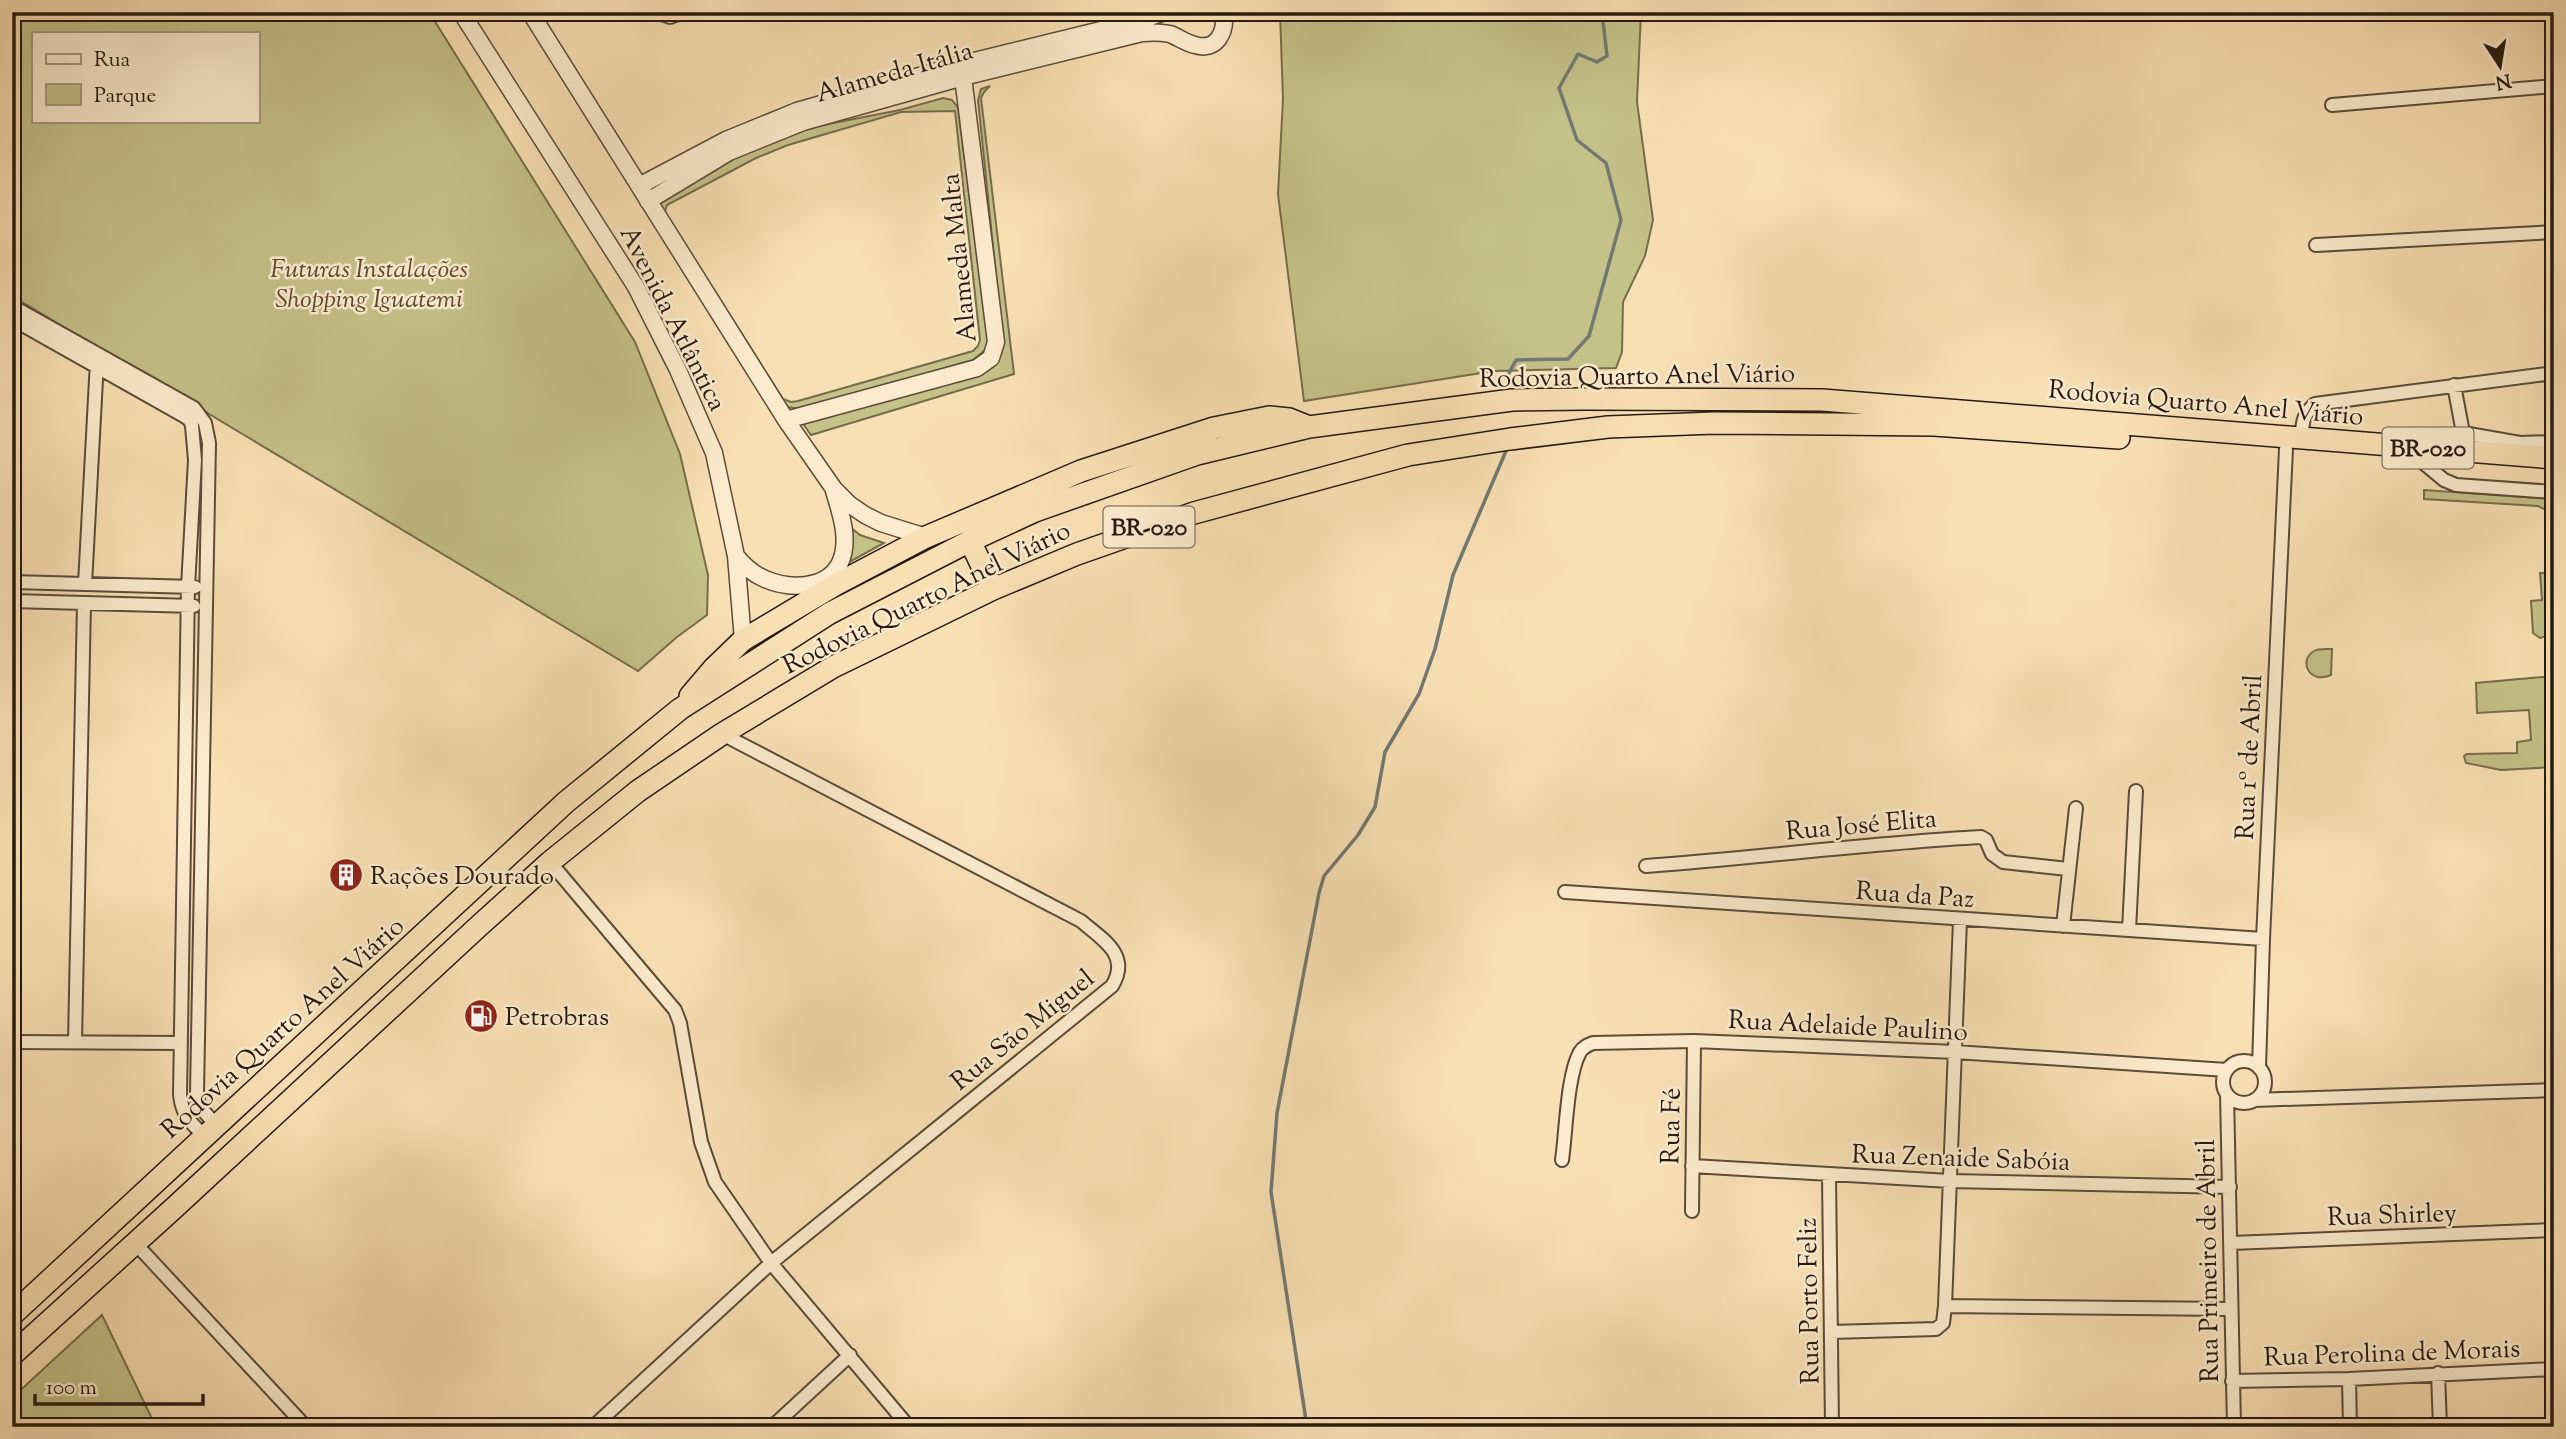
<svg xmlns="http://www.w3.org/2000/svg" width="2566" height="1439" font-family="'Sorts Mill Goudy',serif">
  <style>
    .green { fill: #c4c189; stroke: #766d4c; stroke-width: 2; fill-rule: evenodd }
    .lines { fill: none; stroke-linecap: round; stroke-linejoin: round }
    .stream { stroke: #707a73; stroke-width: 3.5 }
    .minor-casing { stroke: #5c4b39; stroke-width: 16 }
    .tertiary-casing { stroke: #5c4b39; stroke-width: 19 }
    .trunk-casing { stroke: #281910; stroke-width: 24 }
    .minor { stroke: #fbebce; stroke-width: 12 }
    .tertiary { stroke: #fbebce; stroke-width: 16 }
    .trunk { stroke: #f9e0b4; stroke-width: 21 }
    .labels { text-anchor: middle; stroke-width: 5; stroke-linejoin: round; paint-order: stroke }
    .shield { fill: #fbebce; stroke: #675849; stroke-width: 2 }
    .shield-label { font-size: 24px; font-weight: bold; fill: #281910 }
    .street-label { font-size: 26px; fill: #281910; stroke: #fbebce }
    .park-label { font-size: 26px; font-style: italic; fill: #574b34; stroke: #fbebce }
    .poi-label { font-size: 26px; fill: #281910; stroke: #fbebce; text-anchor: start }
  </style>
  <rect width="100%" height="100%" fill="#f9e0b4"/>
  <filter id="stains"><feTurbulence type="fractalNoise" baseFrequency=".00286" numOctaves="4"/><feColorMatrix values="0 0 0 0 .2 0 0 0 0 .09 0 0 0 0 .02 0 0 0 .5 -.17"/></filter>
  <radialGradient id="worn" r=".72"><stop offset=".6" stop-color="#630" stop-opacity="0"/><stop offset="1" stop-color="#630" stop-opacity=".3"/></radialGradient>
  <!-- green -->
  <path class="green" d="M 12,12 L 429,12 L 635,342 L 680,454 L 708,575 L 707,615 L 677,637 L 638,671 L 12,296 ZM 33,33 L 257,33 L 257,121 L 33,121 Z
    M 1280,12 L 1641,12 L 1637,102 L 1653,220 L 1645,256 L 1623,302 L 1622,352 L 1616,368 L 1494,371 L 1304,401 L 1278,194 L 1283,99 Z
    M 990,86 L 984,92 L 981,98 L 1014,374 L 811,435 L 804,425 L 808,421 L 979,374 C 995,366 1001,361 1003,343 L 978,100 L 981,89 Z
    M 943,98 L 952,100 L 958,108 L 988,341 L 985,350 L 973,360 L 802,409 L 787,407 L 653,205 L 711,167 L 782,133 L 900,110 ZM 955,111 L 980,340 L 978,346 L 973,351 L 798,401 L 791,402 L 783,399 L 667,217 L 665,211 L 667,205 L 756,158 L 788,145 L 901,112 Z
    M 2424,490 L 2554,499 L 2554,521 L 2550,512 L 2538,506 L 2424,499 Z
    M 850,527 L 860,535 L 884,543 L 842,566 Z
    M 2540,573 L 2545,573 L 2548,578 L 2551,631 L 2547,636 L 2540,638 L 2533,633 L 2531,601 L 2542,600 Z
    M 2332,649 L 2331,675 C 2309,685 2298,660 2314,651 C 2319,648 2326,649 2332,649 Z
    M 2543,677 L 2550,678 L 2554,683 L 2554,767 L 2501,770 L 2466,763 L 2464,756 L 2467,754 L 2517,753 L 2517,742 L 2531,740 L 2529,710 L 2477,713 L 2476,683 Z
    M 102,1315 L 156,1427 L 12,1427 L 12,1398 Z"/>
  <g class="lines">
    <!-- stream -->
    <path class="stream" d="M 1507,377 L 1516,360 L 1568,359 L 1589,336 L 1621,220 L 1606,163 L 1577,140 L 1559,88 L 1578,54 L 1597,62 L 1607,56 L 1602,12
      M 1307,1427 L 1271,1192 L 1277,1113 L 1319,893 L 1324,876 L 1358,835 L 1375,807 L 1385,752 L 1419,694 L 1435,649 L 1453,575 L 1506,451"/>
    <!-- minor casing -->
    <g class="minor-casing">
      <path id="minor" d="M 656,12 L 670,17 L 685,12
        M 2332,105 L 2554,86
        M 2316,245 L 2554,232
        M 12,306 L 194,408 L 205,423 L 209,443 L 197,1093 L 199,1106 L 216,1125
        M 12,319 L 184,416 L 190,420 L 192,426 L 195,460 L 188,587 L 180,1095 C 182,1114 190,1123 204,1135
        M 2454,385 L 2463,433 L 2520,443 L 2554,442
        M 2302,436 C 2302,421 2304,414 2315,404 L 2554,373
        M 2420,460 L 2444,480 L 2456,485 L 2554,492
        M 12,582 L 195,587
        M 85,584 L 97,361
        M 12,601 L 194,606
        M 550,862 L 675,1010 L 680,1023 L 701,1142 L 715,1182 L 771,1263 L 909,1427
        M 1646,866 C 1758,858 1869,843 1981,837 L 1986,840 L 1992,854 L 2003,862 L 2068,869
        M 1565,892 L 2263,939
        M 2063,926 L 2076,808
        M 2129,930 L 2136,791
        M 12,1042 L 181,1043
        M 75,1042 L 84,603
        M2223 1082a21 21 0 1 1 42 0a21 21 0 1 1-42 0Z
        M 2259,1068 L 2263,939 L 2286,449
        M 2227,1094 L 2234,1427
        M 2254,1100 L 2554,1090
        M 1562,1160 C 1566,1133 1567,1075 1580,1052 C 1583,1047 1588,1045 1593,1043 L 1694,1041 L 1955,1052 L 2227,1070
        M 1692,1166 L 1950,1181 L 2230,1187
        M 1829,1175 L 1832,1427
        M 1692,1211 L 1694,1041
        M 135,1243 L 306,1427
        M 2231,1243 L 2554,1230
        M 1945,1306 L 2230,1309
        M 1831,1332 L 1936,1329 L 1943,1323 L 1945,1306 L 1960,920
        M 2438,1373 L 2440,1427
        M 2349,1379 L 2350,1427
        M 2232,1381 L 2349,1379 L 2554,1369
        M 593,1427 L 771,1263 L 1112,986 C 1131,955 1103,940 1081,921 L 722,734
        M 772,1427 L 850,1355"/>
    </g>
    <!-- tertiary casing -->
    <g class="tertiary-casing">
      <path id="tertiary" d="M 461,12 L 636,287 L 678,370 L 714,453 L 736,556 L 743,640
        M 530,12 L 786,420 L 834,489 L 849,504 L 865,515 L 881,523 L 926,537
        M 639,186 L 726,140 L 797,111 L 958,65 L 1142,20 L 1164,12
        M 648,201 L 729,152 L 803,122 L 963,77 L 1142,33 C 1152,32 1160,32 1170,34 C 1178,37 1186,43 1195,45 C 1217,52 1227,31 1223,12
        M 786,420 L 977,368 L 991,358 L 996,342 L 963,77 L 959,67
        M 736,556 C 744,566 753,574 765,579 C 788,589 825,590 839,565 C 851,542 841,514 834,491"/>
    </g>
    <!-- trunk casing -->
    <g class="trunk-casing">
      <path id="trunk" d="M 970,541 L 993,589
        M 690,696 L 713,669 L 743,640 L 835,585 L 926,537 L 1081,471 L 1214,428 L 1269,417 L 1289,419 L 1309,427
        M 12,1315 L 566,802 L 680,709 L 830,613 L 970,541 L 1035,511 L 1197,454 L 1309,427 L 1512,400 L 1585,399 L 1822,400 L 2554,458
        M 12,1355 L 174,1208 L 480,925 L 550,862 L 638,791 L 722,734 L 833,667 L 993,589 L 1077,554 L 1194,513 L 1408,455 L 1510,439 L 1608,427 L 1714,423 L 1934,425 L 2119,438"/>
    </g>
    <!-- minor -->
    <use href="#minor" class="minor"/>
    <!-- tertiary -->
    <use href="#tertiary" class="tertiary"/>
    <!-- trunk -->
    <use href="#trunk" class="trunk"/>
  </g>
  <!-- icons -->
  <defs>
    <g id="building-disc" transform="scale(1.75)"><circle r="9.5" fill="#8f2418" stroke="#fbebce"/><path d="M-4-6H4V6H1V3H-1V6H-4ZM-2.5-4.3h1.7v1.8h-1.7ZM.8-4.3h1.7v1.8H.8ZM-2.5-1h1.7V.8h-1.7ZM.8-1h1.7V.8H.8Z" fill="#fff"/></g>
    <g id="fuel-disc" transform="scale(1.75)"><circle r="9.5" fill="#8f2418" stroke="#fbebce"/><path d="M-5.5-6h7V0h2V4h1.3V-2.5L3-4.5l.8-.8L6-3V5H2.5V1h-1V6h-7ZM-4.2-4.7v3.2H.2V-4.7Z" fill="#fff"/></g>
  </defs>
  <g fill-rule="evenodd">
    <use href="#building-disc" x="346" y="875"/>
    <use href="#fuel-disc" x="481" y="1016"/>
  </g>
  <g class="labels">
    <!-- shield labels -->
    <g class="shield">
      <rect x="2382.5" y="427.5" width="91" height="41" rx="5"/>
      <rect x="1103.5" y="506.5" width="91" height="41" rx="5"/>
    </g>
    <g class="shield-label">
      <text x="2428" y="456">BR-020</text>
      <text x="1149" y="535">BR-020</text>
    </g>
    <!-- street labels -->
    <g class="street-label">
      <text transform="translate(894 71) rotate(-16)" y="9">Alameda Itália</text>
      <text transform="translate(958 258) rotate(-96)" y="9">Alameda Malta</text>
      <text transform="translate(674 318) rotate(63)" y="9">Avenida Atlântica</text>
      <text transform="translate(1637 375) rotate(-1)" y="9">Rodovia Quarto Anel Viário</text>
      <text transform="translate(2206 402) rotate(5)" y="9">Rodovia Quarto Anel Viário</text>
      <text transform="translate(926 597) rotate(-26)" y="9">Rodovia Quarto Anel Viário</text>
      <text transform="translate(2248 757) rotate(-87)" y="9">Rua 1º de Abril</text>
      <text transform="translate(1861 824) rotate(-5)" y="9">Rua José Elita</text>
      <text transform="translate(1915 894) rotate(4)" y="9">Rua da Paz</text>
      <text transform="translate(1848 1025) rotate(3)" y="9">Rua Adelaide Paulino</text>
      <text transform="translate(282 1027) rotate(-42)" y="9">Rodovia Quarto Anel Viário</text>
      <text transform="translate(1022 1029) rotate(-39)" y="9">Rua São Miguel</text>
      <text transform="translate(1670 1126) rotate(-89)" y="9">Rua Fé</text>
      <text transform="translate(1961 1157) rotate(2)" y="9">Rua Zenaide Sabóia</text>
      <text transform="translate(2392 1214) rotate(-2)" y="9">Rua Shirley</text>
      <text transform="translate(2207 1261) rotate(-91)" y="9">Rua Primeiro de Abril</text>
      <text transform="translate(1808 1301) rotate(-91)" y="9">Rua Porto Feliz</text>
      <text transform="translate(2392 1352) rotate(-2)" y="9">Rua Perolina de Morais</text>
    </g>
    <!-- park labels -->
    <g class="park-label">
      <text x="369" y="277">Futuras Instalações<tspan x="369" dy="30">Shopping Iguatemi</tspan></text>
    </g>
    <!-- poi labels -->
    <g class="poi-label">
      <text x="370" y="884">Rações Dourado</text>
      <text x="505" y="1025">Petrobras</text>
    </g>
  </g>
  <!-- margin -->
  <rect width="2566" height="1439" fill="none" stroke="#f9e0b4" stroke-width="42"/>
  <rect x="14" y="14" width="2538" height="1411" fill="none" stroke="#281910" stroke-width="3.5"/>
  <rect x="21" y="21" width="2524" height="1397" fill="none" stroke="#281910" stroke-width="2"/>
  <!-- legend -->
  <rect x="32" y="32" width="228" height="91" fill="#fbebce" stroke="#a79782" stroke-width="2"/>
  <rect x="46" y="54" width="35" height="10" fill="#fbebce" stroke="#a79782" stroke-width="2"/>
  <text x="94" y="66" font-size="21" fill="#281910">Rua</text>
  <rect x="46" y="84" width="35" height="21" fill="#c4c189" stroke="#a79782" stroke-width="2"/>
  <text x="94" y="102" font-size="21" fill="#281910">Parque</text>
  <!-- north arrow -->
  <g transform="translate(2500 66) rotate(168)" stroke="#fbebce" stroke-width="5" paint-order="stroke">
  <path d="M0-5L12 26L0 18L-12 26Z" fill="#281910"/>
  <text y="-10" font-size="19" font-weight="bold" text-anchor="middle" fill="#281910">N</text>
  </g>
  <!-- scale -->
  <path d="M35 1394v10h168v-10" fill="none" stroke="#281910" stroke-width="3.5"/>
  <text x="46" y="1394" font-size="21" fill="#281910" stroke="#fbebce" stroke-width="5" paint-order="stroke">100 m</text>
  <rect width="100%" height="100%" filter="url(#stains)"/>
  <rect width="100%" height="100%" fill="url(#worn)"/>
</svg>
